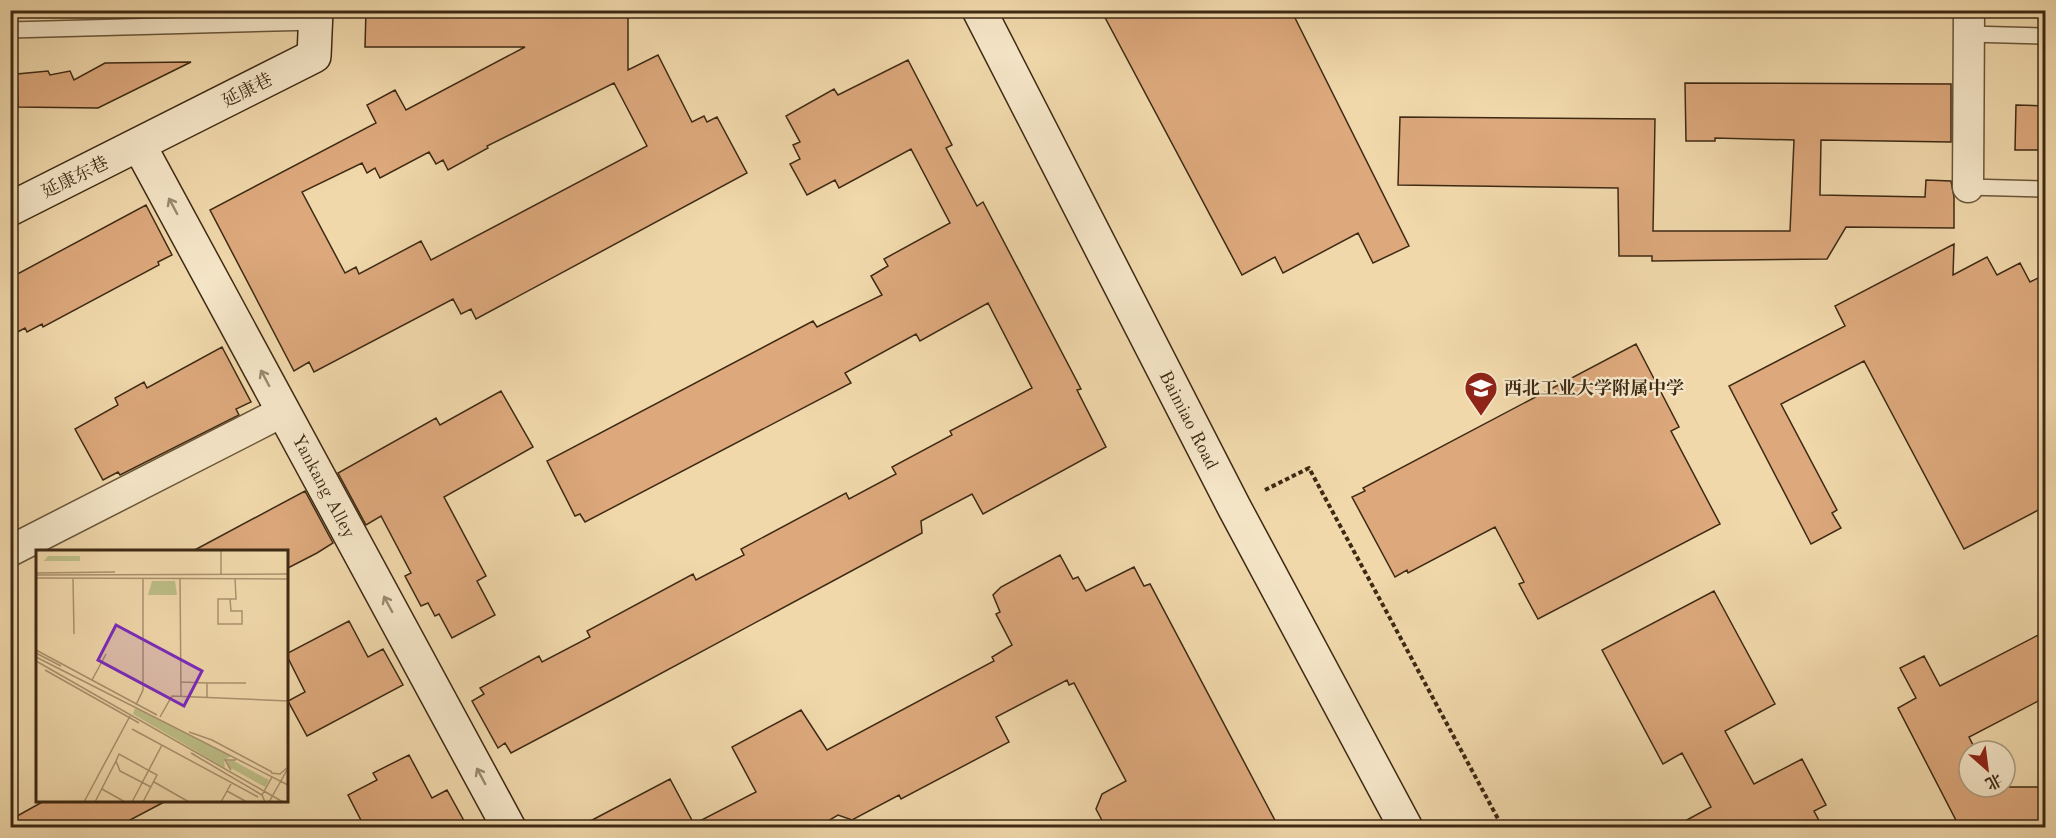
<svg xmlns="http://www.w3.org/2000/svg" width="2056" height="838" font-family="'Old Standard TT','Noto Serif SC',serif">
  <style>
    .building { fill: #dca87c; stroke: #3e2a14; stroke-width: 1.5; fill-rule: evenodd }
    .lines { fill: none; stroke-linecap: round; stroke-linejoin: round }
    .lane-casing { stroke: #6a563a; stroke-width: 18 }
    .street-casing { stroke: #6a563a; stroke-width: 33 }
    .secondary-casing { stroke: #3e2a14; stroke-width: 36 }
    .path { stroke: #3e2a14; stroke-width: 4; stroke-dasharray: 4.5 3; stroke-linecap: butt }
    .lane { stroke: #f5e6c8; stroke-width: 15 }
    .street { stroke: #f5e6c8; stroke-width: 30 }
    .secondary { stroke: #f5e6c8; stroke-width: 33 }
    .oneway { stroke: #9a886e }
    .labels { text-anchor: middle; stroke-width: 4.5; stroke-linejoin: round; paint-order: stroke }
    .street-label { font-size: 18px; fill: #3e2a14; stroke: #f5e6c8 }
    .poi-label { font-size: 18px; font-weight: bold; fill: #3e2a14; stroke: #f5e6c8; text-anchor: start }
    .inset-road { fill: none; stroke: #a9926f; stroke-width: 1.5 }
    .view { fill: #7b2cbf; fill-opacity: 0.15; stroke: #7b2cbf; stroke-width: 3 }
    .inset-edge { fill: none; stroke: #3e2a14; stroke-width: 3 }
  </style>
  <rect width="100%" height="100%" fill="#f0d8ab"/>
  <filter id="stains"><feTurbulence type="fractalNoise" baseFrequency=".00333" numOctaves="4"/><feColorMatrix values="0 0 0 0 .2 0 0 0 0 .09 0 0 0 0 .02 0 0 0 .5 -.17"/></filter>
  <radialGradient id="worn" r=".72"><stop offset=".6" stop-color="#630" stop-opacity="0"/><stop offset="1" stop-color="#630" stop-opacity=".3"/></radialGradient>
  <!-- building -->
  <path class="building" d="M 366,10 L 536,13 L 536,10 L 628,10 L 628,70 L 658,55 L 692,122 L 704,116 L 707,122 L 717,117 L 747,173 L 476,319 L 471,309 L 461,314 L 453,299 L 314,372 L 309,362 L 294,371 L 210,210 L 376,123 L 367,105 L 395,90 L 406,110 L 525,47 L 365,47 ZM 614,83 L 647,146 L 431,260 L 421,241 L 359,274 L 356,267 L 345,273 L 302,192 L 362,163 L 367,173 L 375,168 L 380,178 L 429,152 L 436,164 L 443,160 L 448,170 L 488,148 L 487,146 Z
    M 1101,10 L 1291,10 L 1409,246 L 1373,263 L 1358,233 L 1283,273 L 1275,257 L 1242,275 Z
    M 908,60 L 952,145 L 946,148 L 977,206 L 983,202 L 1081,389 L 1077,390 L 1106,447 L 983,514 L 972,494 L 921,521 L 922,533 L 619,696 L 511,753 L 505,743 L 498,748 L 472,701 L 484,694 L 480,688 L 539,656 L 542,662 L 590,637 L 587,631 L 693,574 L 696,580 L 744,555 L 741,549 L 846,493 L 849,499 L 896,474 L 892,467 L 952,435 L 950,431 L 1032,388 L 988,303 L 920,341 L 916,334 L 845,373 L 851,383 L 585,522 L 580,514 L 575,516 L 547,461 L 813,321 L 817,327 L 882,295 L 871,276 L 888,266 L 884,259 L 950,223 L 911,149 L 839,188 L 835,180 L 807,195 L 790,164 L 800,159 L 793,145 L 800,142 L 786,116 L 834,89 L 838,95 Z
    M 191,62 L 98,108 L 18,107 L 17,74 L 48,71 L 50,75 L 70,71 L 74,80 L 105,63 Z
    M 1685,83 L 1951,84 L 1951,142 L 1821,140 L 1820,195 L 1925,197 L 1926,180 L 1951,181 L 1954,197 L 1954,228 L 1846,227 L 1827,259 L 1652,261 L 1652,256 L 1619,256 L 1618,188 L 1398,185 L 1400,117 L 1655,119 L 1653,231 L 1790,231 L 1794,140 L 1715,138 L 1715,141 L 1686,141 Z
    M 2016,105 L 2046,106 L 2046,150 L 2015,150 Z
    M 146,205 L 172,255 L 158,262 L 159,265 L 43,327 L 42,324 L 27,332 L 25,328 L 10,336 L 10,278 Z
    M 1954,244 L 1953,275 L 1987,257 L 1997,275 L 2020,263 L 2030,282 L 2046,274 L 2046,506 L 1964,549 L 1864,361 L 1781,404 L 1837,510 L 1832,513 L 1841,528 L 1811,544 L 1729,386 L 1845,326 L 1835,306 Z
    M 1636,344 L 1679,427 L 1671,431 L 1720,524 L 1538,619 L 1519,584 L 1524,582 L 1495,527 L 1408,573 L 1407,570 L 1395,577 L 1352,497 L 1365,491 L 1363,488 Z
    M 222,347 L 251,402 L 236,409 L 239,415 L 120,475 L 118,472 L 103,480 L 75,429 L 118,405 L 115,398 L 144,382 L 147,388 Z
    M 501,391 L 533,447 L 444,497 L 486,576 L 477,581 L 495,615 L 452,638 L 439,614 L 435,616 L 428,603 L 421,606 L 405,576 L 411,573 L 381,516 L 366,525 L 338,473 L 436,418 L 440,425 Z
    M 305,491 L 333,543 L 317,553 L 286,569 L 286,552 L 191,552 Z
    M 1060,555 L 1073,579 L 1078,577 L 1086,591 L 1134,567 L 1144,586 L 1150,584 L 1279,828 L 1106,828 L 1096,809 L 1102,794 L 1126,781 L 1074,683 L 1069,685 L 1067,680 L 996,717 L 1009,742 L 901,799 L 899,795 L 852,820 L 838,815 L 816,828 L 577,828 L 670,779 L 694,824 L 756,792 L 732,747 L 801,710 L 827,750 L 994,661 L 992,657 L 1012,645 L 996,614 L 1000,612 L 993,595 L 1001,587 Z
    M 1714,591 L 1775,704 L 1725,731 L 1754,784 L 1802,759 L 1826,805 L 1814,811 L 1823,828 L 1672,828 L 1711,807 L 1682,753 L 1663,764 L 1602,650 Z
    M 349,621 L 368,657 L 383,649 L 403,685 L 307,736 L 288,701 L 305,692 L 286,654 Z
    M 2046,631 L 2046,697 L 1969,737 L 1976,751 L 1969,751 L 1969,787 L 2046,787 L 2046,828 L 1960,828 L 1898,708 L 1916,698 L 1900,668 L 1924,656 L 1940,686 Z
    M 409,755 L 432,798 L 447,790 L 468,828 L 365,828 L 348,795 L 377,780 L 373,773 Z
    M 44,801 L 166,801 L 115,828 L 10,828 L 10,820 Z"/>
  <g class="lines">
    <!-- lane casing -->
    <g class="lane-casing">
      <path id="lane" d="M 10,30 L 315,22
        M 1969,34 L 2046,36
        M 1968,187 L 2046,189"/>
    </g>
    <!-- street casing -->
    <g class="street-casing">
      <path id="street" d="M 1968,187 L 1969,10
        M 10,551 L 284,411"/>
    </g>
    <!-- secondary casing -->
    <g class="secondary-casing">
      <path id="secondary" d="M 979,10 L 1234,507 L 1406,828
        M 139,145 L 509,828
        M 10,209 L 314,56 L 316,10"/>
    </g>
    <!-- path -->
    <path class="path" d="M 1265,490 L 1309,468 L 1503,828"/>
    <!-- lane -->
    <use href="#lane" class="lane"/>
    <!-- street -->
    <use href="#street" class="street"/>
    <!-- secondary -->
    <use href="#secondary" class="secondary"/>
  </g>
  <!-- one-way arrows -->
  <defs><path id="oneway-shaft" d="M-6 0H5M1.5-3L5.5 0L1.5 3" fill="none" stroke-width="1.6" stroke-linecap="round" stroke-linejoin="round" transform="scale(1.5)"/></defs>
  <g class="oneway">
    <use href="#oneway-shaft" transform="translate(173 206) rotate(-118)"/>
    <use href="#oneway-shaft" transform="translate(265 378) rotate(-118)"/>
    <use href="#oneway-shaft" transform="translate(388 604) rotate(-118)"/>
    <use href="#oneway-shaft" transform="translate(481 776) rotate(-118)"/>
  </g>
  <!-- icons -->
  <defs>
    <g id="school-pin" transform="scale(1.725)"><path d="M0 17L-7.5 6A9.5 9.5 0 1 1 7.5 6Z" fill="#8f2418" stroke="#f5e6c8"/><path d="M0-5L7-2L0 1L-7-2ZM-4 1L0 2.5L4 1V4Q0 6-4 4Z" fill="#fff"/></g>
  </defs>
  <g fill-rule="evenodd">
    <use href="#school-pin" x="1481" y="388"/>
  </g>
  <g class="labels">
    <!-- street labels -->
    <g class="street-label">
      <text transform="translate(247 90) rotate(-27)" y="6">延康巷</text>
      <text transform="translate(75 177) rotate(-26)" y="6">延康东巷</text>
      <text transform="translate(1189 420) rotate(63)" y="6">Baimiao Road</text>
      <text transform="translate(324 486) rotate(62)" y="6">Yankang Alley</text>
    </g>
    <!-- poi labels -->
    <g class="poi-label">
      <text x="1504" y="394">西北工业大学附属中学</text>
    </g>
  </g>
  <!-- overview -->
  <g transform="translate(36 550)">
    <rect width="252" height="252" fill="#f0d8ab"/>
    <path d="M 99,158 L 195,206 L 188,211 L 189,218 L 97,164 ZM 196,210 L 233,230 L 229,237 L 193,217 L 191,211 Z" fill="#bdbe87"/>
    <path d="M 12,6 L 44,6 L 44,11 L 8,11 Z" fill="#bdbe87"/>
    <path d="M 116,31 L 139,31 L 141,45 L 112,45 Z" fill="#bdbe87"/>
    <path class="inset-road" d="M 0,23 L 79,22M 185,24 L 185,0M 0,25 L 252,24M 0,28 L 252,29M 37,28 L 38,84M 144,28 L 145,146M 194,49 L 195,61 L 206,61 L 206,74 L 182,74 L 182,49 L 200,49 L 199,28M 0,100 L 121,165M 0,103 L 25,116M 0,107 L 252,235M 0,111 L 247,252M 9,120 L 103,173M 56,130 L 70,104M 145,132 L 171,133M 171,147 L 171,133 L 210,133M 100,155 L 107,140 L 107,28M 124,167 L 136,146 L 252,151M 96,179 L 222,247M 153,182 L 176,190 L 236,222M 155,203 L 226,245M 195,220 L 189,210 L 200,210M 235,223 L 244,224 L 252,217M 118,232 L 153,252M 66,239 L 89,252M 191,241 L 211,252M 48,252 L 94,166M 59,252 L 80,211M 96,252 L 126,195M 107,252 L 121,225 L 83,204 L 80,211 L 84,221 L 115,237M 185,252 L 196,232M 229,252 L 226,245 L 236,227M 233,252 L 251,220"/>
    <path class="view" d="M 80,75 L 166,121 L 148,156 L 62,110 Z"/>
    <rect width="252" height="252" class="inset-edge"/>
  </g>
  <!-- margin -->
  <rect width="2056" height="838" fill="none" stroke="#f0d8ab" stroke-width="36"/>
  <rect x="12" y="12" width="2032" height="814" fill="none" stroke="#3e2a14" stroke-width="3"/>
  <rect x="18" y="18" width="2020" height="802" fill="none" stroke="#3e2a14" stroke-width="1.5"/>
  <!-- north arrow -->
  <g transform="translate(1987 769) rotate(152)"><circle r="28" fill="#f5e6c8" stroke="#ac9b80" stroke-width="1.5"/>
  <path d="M0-4.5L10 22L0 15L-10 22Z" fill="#8f2418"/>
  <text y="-9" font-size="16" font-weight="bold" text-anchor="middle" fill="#3e2a14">北</text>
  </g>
  <rect width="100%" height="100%" filter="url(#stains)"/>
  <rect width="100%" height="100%" fill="url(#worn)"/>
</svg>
